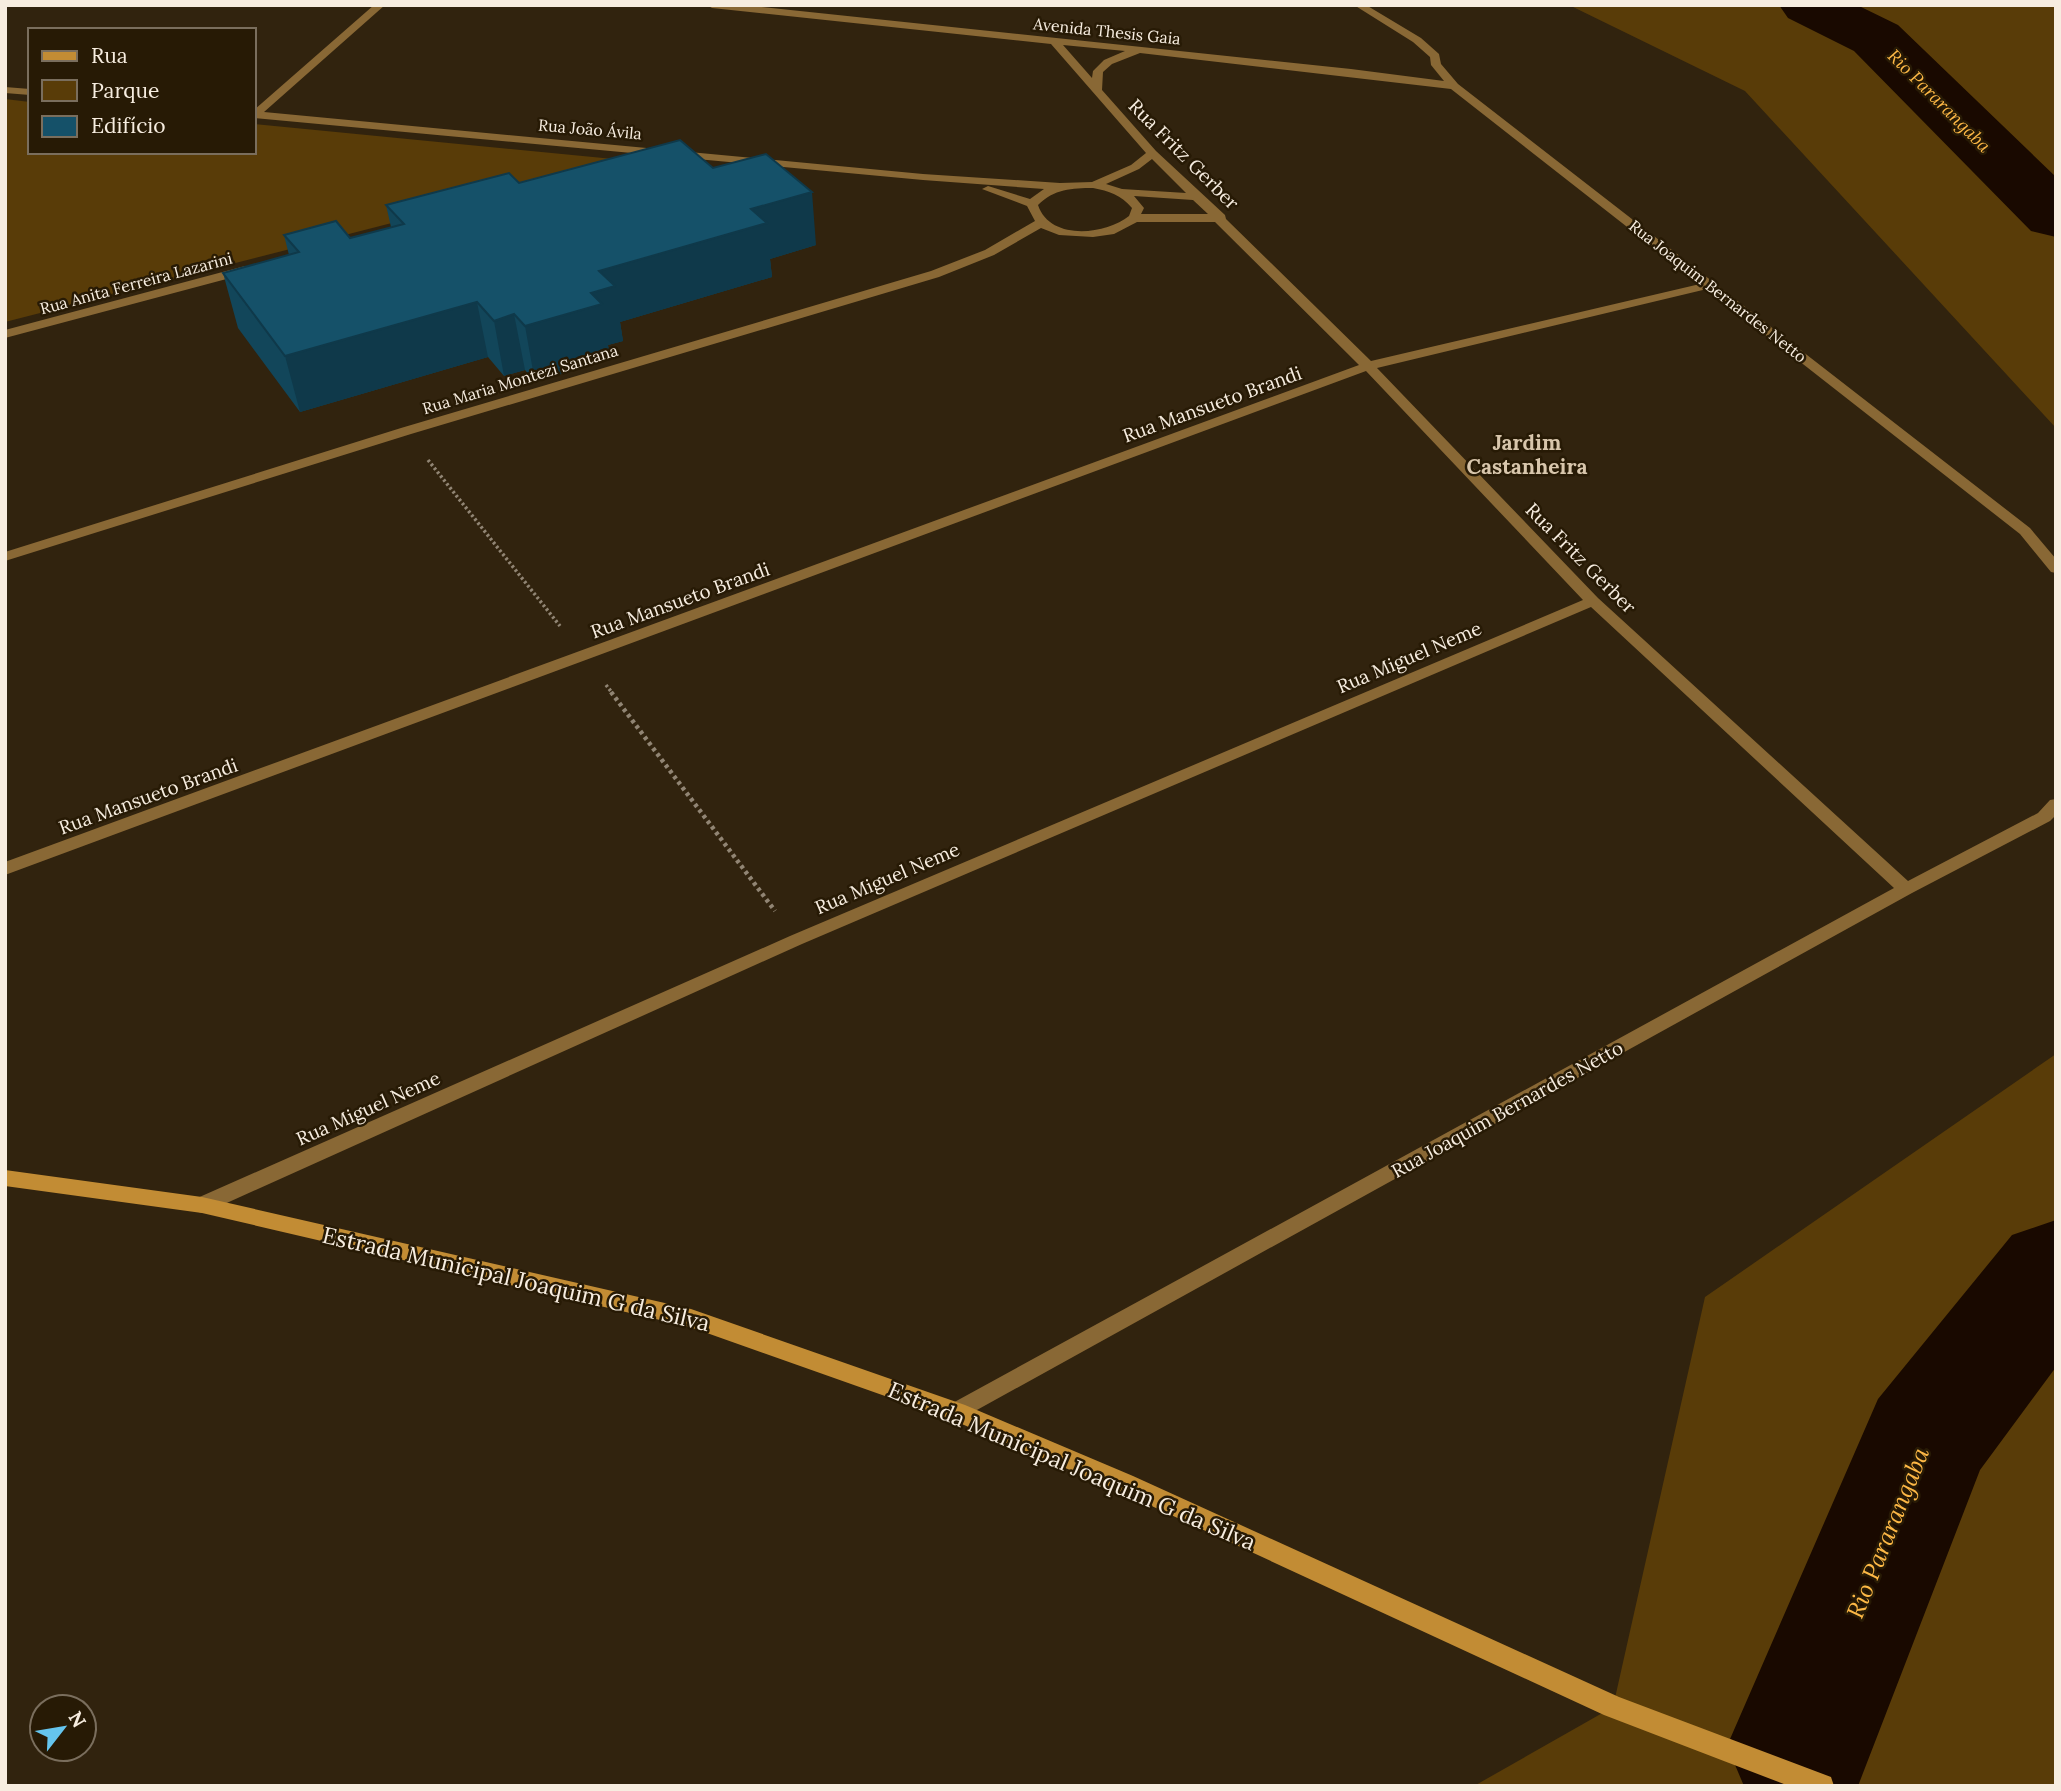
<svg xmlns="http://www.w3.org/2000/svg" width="2061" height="1791" font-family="Lora,serif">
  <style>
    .green { fill: #593c08 }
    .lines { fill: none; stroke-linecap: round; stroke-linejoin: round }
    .river { fill: #190900; fill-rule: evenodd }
    .path-far1 { stroke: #918574; stroke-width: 3.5; stroke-dasharray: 2.5 2.5; stroke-linecap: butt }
    .path { stroke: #918574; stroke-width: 4.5; stroke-dasharray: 3.5 3.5; stroke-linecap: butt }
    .street { fill: #896835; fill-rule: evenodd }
    .secondary { fill: #c28c34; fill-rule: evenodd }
    .wall { fill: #12465a }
    .shaded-wall { fill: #0f394a }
    .building { fill: #155169; stroke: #0f394a; stroke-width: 2 }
    .labels { text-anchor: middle; stroke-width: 5; stroke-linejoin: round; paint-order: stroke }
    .far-street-label { font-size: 16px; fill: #f7ede0; stroke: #271a05 }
    .far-water-label { font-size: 18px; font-style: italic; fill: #fdb846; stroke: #271a05 }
    .street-label { font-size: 19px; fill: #f7ede0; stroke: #271a05 }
    .far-district-label { font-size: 21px; font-weight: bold; fill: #d8c6ac; stroke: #271a05 }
    .near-street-label { font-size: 23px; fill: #f7ede0; stroke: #271a05 }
    .near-water-label { font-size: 24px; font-style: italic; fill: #fdb846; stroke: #271a05 }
  </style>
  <rect width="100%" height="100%" fill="#31230e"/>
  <!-- green -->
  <path class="green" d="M 1569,5 L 2056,5 L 2056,428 L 1745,91 Z
    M 5,99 L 30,102 L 30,152 L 254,152 L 254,124 L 634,161 L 5,322 Z
    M 2056,1054 L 2056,1786 L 1474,1786 L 1613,1707 L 1705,1297 Z"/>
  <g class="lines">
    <!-- river -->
    <path class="river" d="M 1779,5 L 1857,5 L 1898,25 L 2056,177 L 2056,237 L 2031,231 L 1854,51 L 1788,18 Z
      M 2056,1220 L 2056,1367 L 1980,1470 L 1858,1786 L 1744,1786 L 1727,1746 L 1878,1399 L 2012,1235 Z"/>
    <!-- path-far1 -->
    <path class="path-far1" d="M 428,460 L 560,626
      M 606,685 L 613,694"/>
    <!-- path -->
    <path class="path" d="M 611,692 L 775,911"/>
    <!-- street -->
    <path class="street" d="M 374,5 L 385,5 L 264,112 L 923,174 L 1060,183 L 1092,182 L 1131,165 L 1146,153 L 1051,44 L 712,8 L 707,5 L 743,5 L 1351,69 L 1444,81 L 1431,65 L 1430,57 L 1413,42 L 1354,5 L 1366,5 L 1421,38 L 1439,54 L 1441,64 L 1458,84 L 2030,528 L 2056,559 L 2056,573 L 2051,572 L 2020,534 L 1707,289 L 1377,368 L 1598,598 L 1908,881 L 2038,813 L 2050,800 L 2056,799 L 2056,815 L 2050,821 L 1912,893 L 957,1421 L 949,1419 L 946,1412 L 949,1405 L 1894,888 L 1591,607 L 802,944 L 209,1211 L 202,1213 L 195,1211 L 192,1205 L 195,1199 L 790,936 L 1583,600 L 1366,371 L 5,875 L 5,862 L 1359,365 L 1215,222 L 1137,222 L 1114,234 L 1093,237 L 1059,235 L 1041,228 L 994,255 L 939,277 L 411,434 L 5,561 L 5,552 L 401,428 L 931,271 L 985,250 L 1035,221 L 1027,206 L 982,189 L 988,186 L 1030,199 L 1044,189 L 923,180 L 254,118 L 254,110 ZM 1063,45 L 1125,51 L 1104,60 L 1093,71 L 1092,78 ZM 1140,53 L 1451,89 L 1700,284 L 1371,361 L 1226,219 L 1225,215 L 1156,151 L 1102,90 L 1103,72 L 1112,64 ZM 1152,159 L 1186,193 L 1122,189 L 1106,184 L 1139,169 ZM 1093,188 C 1109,191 1121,195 1132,208 L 1129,216 C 1105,235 1050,241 1038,205 C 1054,189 1072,188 1093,188 ZM 1134,196 L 1193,200 L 1208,214 L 1141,214 L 1144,208 Z
      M 5,87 L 30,89 L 30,95 L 5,93 Z
      M 245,266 L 249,267 L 249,273 L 5,338 L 5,330 Z"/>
    <!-- secondary -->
    <path class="secondary" d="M 5,1170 L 202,1197 L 691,1309 L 965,1405 L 1133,1476 L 1619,1697 L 1831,1777 L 1834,1786 L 1789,1786 L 1604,1715 L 1117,1490 L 950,1419 L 690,1327 L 202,1213 L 5,1186 Z"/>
  </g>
  <!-- wall -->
  <path class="wall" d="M 713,168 L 816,245 L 770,259 L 772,277 L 620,322 L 623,341 L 608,345 L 610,359 L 535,382 L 525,370 L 504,376 L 488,357 L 300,412 L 238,328 L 223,273 L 289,255 L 284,235 L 350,238 L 391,227 L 386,205 L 519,183 Z"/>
  <!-- shaded-wall -->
  <path class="shaded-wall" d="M 812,192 L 816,245 L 770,259 L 772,277 L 620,322 L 623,341 L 608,345 L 610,359 L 535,382 L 525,326 L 591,293 L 599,271 L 751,209 Z
    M 477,302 L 488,357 L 300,412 L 285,356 Z
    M 514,314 L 525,370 L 504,376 L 494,321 Z"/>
  <!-- building -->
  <path class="building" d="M 680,140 L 713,168 L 766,154 L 812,192 L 751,209 L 767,223 L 599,271 L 615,286 L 591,293 L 602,304 L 525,326 L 514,314 L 494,321 L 477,302 L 285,356 L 223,273 L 299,252 L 284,235 L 336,221 L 350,238 L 404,224 L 386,205 L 509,173 L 519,183 Z"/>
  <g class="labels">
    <!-- far-street labels -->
    <g class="far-street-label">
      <text transform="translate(1107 31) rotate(6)" y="6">Avenida Thesis Gaia</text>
      <text transform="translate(590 129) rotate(5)" y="6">Rua João Ávila</text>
      <text transform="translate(136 283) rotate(-15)" y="6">Rua Anita Ferreira Lazarini</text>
      <text transform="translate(1718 291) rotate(38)" y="6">Rua Joaquim Bernardes Netto</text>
      <text transform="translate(520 379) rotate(-17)" y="6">Rua Maria Montezi Santana</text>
    </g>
    <!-- far-water labels -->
    <g class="far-water-label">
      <text transform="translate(1939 101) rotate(45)" y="6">Rio Pararangaba</text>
    </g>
    <!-- street labels -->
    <g class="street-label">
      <text transform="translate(1184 154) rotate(45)" y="7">Rua Fritz Gerber</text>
      <text transform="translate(1212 404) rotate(-20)" y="7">Rua Mansueto Brandi</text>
      <text transform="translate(1581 558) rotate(45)" y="7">Rua Fritz Gerber</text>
      <text transform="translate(680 600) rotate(-20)" y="7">Rua Mansueto Brandi</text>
      <text transform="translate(1409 657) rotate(-23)" y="7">Rua Miguel Neme</text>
      <text transform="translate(148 796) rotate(-20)" y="7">Rua Mansueto Brandi</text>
      <text transform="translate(887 878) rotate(-23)" y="7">Rua Miguel Neme</text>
      <text transform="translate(368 1108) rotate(-24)" y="7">Rua Miguel Neme</text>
      <text transform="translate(1507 1109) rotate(-29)" y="7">Rua Joaquim Bernardes Netto</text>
    </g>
    <!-- far-district labels -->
    <g class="far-district-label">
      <text x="1527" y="450">Jardim<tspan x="1527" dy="24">Castanheira</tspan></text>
    </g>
    <!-- near-street labels -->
    <g class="near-street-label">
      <text transform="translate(516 1279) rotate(13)" y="8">Estrada Municipal Joaquim G da Silva</text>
      <text transform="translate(1072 1466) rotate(23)" y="8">Estrada Municipal Joaquim G da Silva</text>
    </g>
    <!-- near-water labels -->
    <g class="near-water-label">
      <text transform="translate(1888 1533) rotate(-68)" y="8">Rio Pararangaba</text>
    </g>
  </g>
  <!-- border -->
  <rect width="2061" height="1791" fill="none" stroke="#f7ede0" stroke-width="14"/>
  <!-- legend -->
  <rect x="28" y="28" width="228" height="126" fill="#271a05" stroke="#7a6e5d" stroke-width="2"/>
  <rect x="42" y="51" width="35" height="10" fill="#c28c34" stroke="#7a6e5d" stroke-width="2"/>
  <text x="91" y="63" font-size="21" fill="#f7ede0">Rua</text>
  <rect x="42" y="80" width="35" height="21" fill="#593c08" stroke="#7a6e5d" stroke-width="2"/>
  <text x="91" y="98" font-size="21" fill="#f7ede0">Parque</text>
  <rect x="42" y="116" width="35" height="21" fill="#155169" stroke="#7a6e5d" stroke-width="2"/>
  <text x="91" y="133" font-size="21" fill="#f7ede0">Edifício</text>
  <!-- north arrow -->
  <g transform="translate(63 1728) rotate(59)"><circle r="33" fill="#271a05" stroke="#7a6e5d" stroke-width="2"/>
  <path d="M0-5L12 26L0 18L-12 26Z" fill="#65c5ee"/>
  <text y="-10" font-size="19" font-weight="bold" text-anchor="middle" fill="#f7ede0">N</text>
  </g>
</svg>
